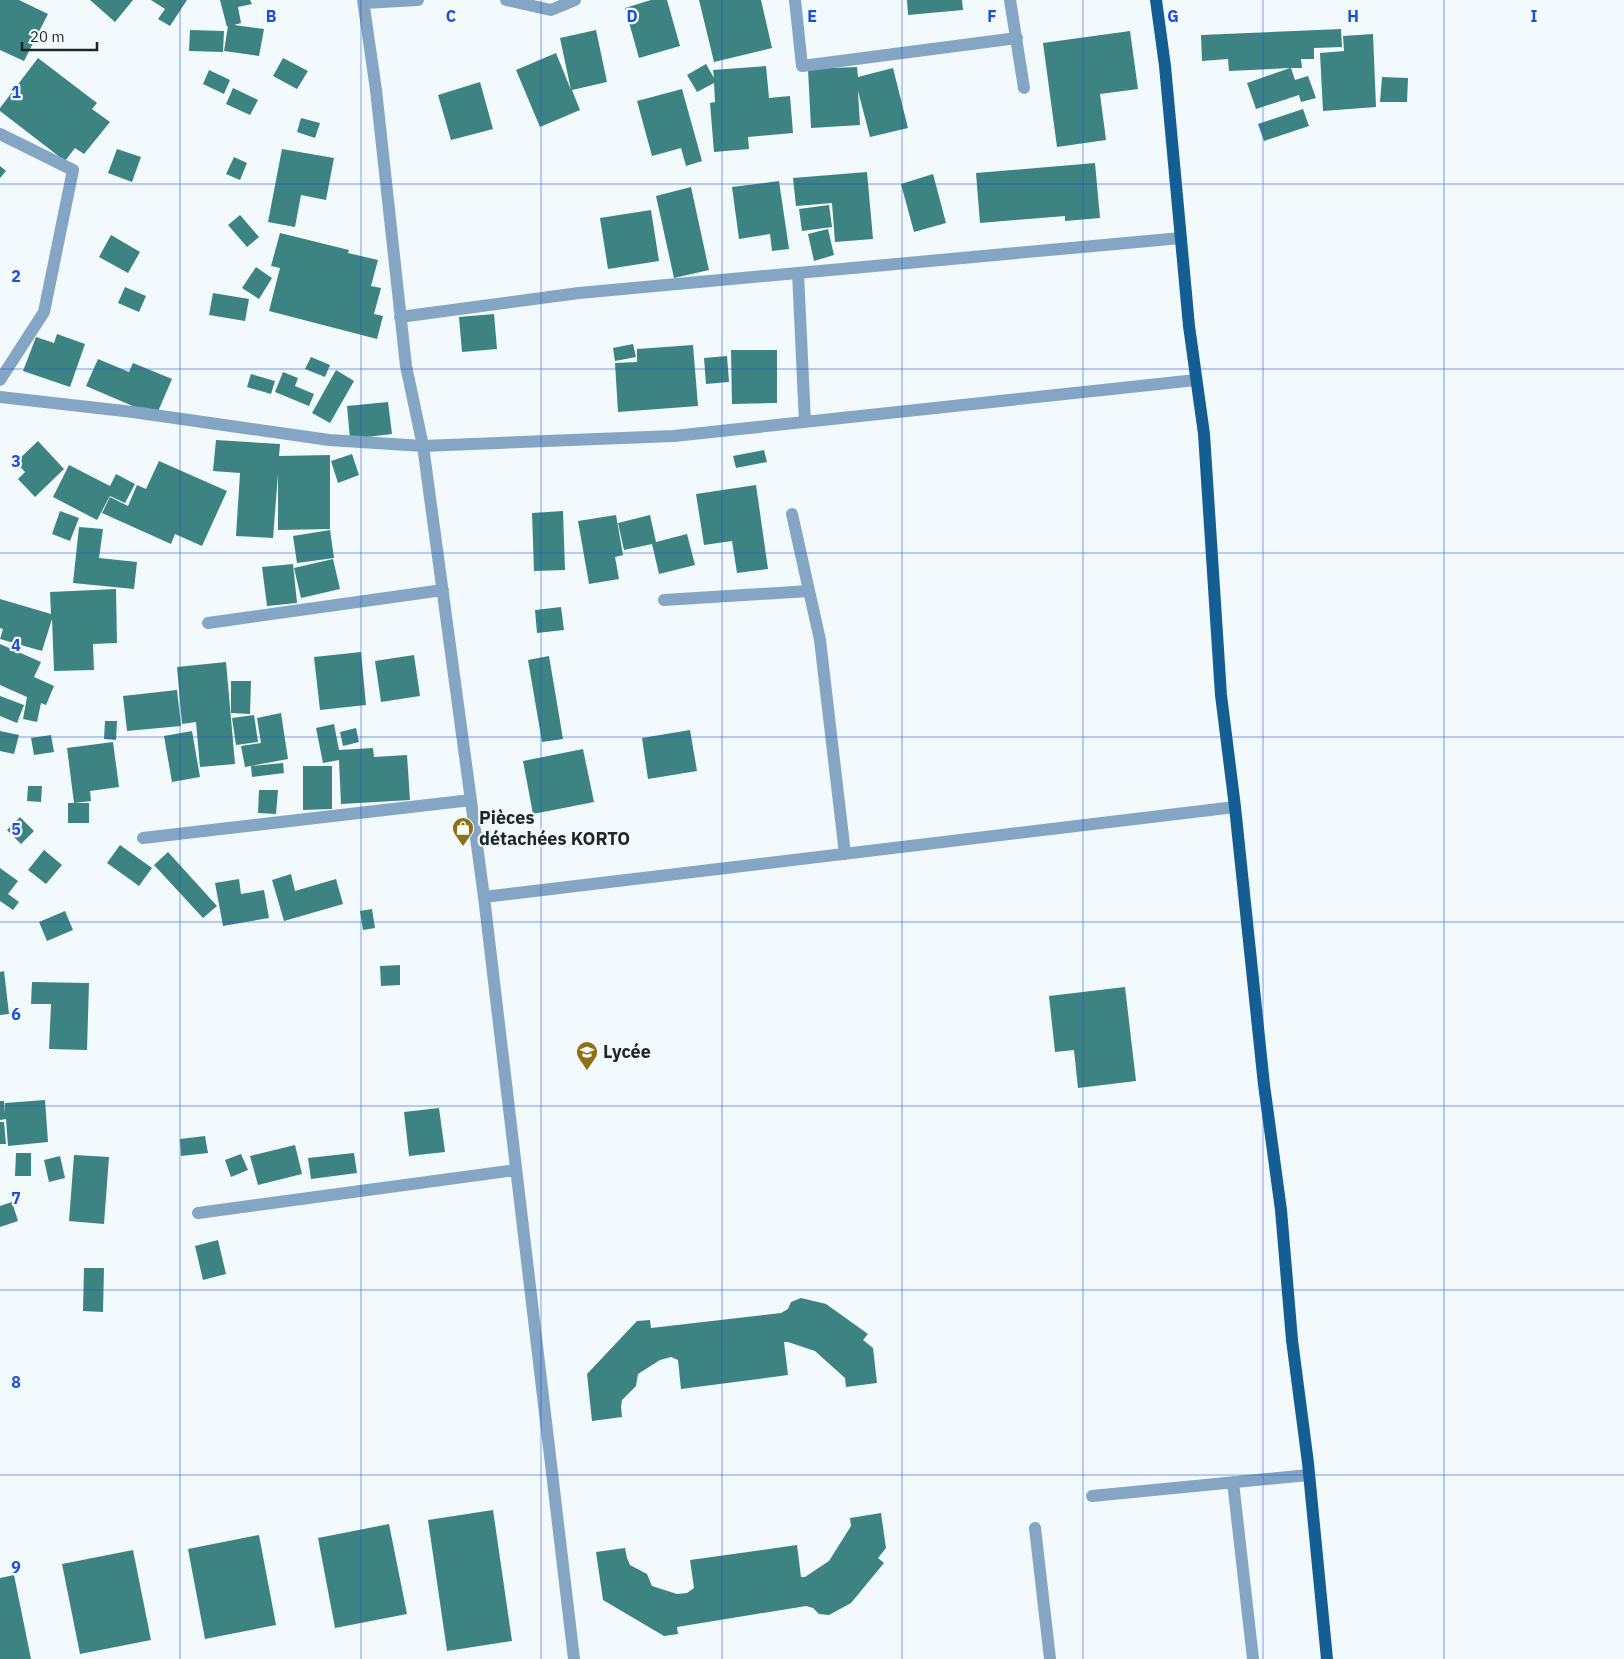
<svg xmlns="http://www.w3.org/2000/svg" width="1624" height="1659" font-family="'IBM Plex Sans',sans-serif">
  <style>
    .building { fill: #3d8381 }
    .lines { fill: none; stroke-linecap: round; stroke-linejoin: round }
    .minor { stroke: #84a6c4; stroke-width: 12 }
    .major { stroke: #145e94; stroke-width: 12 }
    .grid { fill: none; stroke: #1d4ed8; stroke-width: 1; stroke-opacity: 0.55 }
    .labels { text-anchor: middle; stroke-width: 4.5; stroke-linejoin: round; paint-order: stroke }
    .poi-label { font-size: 18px; font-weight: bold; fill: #1e2628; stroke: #f2fafd; text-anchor: start }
    .grid-label { font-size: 16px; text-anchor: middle; font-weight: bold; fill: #1d4ed8; stroke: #f2fafd; stroke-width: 4.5; stroke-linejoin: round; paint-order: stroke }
  </style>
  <rect width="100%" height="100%" fill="#f2fafd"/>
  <!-- building -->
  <path class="building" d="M 0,0 L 19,0 L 48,14 L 24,61 L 0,50 Z
    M 90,0 L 133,0 L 115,22 Z
    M 151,0 L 187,0 L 170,26 L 158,19 L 165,9 Z
    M 220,0 L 250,0 L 252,4 L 238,7 L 241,23 L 234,25 L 264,29 L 259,56 L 224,51 L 228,26 L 227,27 Z
    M 651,0 L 667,0 L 680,46 L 639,58 L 625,8 Z
    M 699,0 L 761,0 L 772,48 L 714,62 Z
    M 907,0 L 962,0 L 963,10 L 908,15 Z
    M 1341,29 L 1342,47 L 1314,48 L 1314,59 L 1301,59 L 1302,68 L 1291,68 L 1295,80 L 1308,76 L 1316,98 L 1301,102 L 1299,95 L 1256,109 L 1247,83 L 1290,68 L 1229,71 L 1228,59 L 1202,61 L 1201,35 Z
    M 190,30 L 224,31 L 223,52 L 189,51 Z
    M 596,30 L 607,82 L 572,90 L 580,110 L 540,127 L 516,70 L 556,53 L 571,90 L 560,38 Z
    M 1130,31 L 1138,89 L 1100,94 L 1106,140 L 1057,147 L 1043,43 Z
    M 1373,34 L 1376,107 L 1323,111 L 1320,53 L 1344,51 L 1343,36 Z
    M 38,58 L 97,103 L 92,109 L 110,122 L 84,154 L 75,148 L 65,161 L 0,111 L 0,108 Z
    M 283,58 L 308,71 L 297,89 L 273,76 Z
    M 706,64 L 714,78 L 713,70 L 766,66 L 769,98 L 790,96 L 793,133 L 748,137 L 749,149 L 714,152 L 710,103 L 715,102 L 714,83 L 697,92 L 687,75 Z
    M 857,67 L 858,77 L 893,68 L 908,128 L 870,137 L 858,91 L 860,125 L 811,128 L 808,69 Z
    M 209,70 L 230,80 L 224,94 L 203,84 Z
    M 1382,77 L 1408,78 L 1407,102 L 1380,102 Z
    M 480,82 L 493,129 L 451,140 L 438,95 Z
    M 233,88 L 258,100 L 250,115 L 226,104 Z
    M 682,89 L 702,161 L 686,166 L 681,148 L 652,156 L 637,101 Z
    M 1303,109 L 1309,126 L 1264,141 L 1258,124 Z
    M 301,118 L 320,123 L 315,138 L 297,132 Z
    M 117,149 L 141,157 L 132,182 L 108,173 Z
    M 282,149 L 334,158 L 326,200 L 301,195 L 295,227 L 268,222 Z
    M 234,157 L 247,163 L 240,180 L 226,174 Z
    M 1095,163 L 1100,218 L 1065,221 L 1065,216 L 980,223 L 976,173 Z
    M 0,166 L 6,171 L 0,178 Z
    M 867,172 L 873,239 L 835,242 L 832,203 L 796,206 L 793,178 Z
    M 933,174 L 946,223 L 914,232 L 901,184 Z
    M 779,181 L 789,249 L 772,251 L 770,234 L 739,239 L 732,187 Z
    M 691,187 L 709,270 L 674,278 L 656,196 Z
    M 829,205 L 832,227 L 802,231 L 799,209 Z
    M 651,210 L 659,261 L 608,269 L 600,218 Z
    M 240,215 L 259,237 L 247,247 L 228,225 Z
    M 828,229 L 834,255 L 814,261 L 808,234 Z
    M 280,233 L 349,250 L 348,253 L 378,260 L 371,286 L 381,288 L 374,314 L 383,316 L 377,339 L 269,311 L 280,268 L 271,266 Z
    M 111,235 L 140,252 L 128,273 L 99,257 Z
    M 256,267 L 272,278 L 259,299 L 242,288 Z
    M 125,287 L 146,296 L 139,312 L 118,303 Z
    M 213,293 L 249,299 L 245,321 L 209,315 Z
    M 494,314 L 497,349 L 462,352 L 459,317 Z
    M 57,334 L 85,344 L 70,387 L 23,371 L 36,337 L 54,343 Z
    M 633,344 L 636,357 L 615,361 L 613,348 Z
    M 693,345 L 698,406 L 618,412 L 615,363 L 637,362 L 637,349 Z
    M 731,350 L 777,350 L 777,403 L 732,404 Z
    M 727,356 L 729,382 L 706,384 L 704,358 Z
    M 311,357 L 330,365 L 325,377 L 305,369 Z
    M 98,359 L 129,372 L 133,363 L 172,379 L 156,416 L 86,386 Z
    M 336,370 L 354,381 L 330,423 L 312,413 Z
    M 283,372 L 298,378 L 295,386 L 314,394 L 309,406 L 275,392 Z
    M 251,374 L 275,381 L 271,394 L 247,387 Z
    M 388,402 L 392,434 L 350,439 L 347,406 Z
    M 216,440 L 280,444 L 279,456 L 330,455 L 330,529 L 278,530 L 278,474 L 273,538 L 236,536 L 240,473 L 213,471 Z
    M 38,441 L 64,469 L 35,497 L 18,479 L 25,472 L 16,462 Z
    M 764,450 L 767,462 L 736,468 L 733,456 Z
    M 352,454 L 359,475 L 338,483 L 331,461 Z
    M 159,461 L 227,491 L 202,546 L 175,534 L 171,544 L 102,513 L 110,497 L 128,506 L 137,485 L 146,489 Z
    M 69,465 L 110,486 L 116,474 L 135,484 L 125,503 L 110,496 L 111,494 L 97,520 L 53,497 Z
    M 756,485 L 768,569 L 737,573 L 732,541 L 704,545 L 696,494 Z
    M 60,511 L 79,518 L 70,541 L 52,534 Z
    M 563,511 L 565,570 L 534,571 L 532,513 Z
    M 616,515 L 623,555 L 615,557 L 619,579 L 589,584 L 578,521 Z
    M 650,515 L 656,542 L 687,534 L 695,565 L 659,574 L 652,544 L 624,550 L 618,523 Z
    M 79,527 L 103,529 L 99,558 L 137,562 L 134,589 L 73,583 Z
    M 330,530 L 334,558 L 297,563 L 293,536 Z
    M 333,559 L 340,589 L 301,598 L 294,568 Z
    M 293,564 L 297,603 L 267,606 L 262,567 Z
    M 116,589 L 117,643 L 93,644 L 94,670 L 54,671 L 52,619 L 42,651 L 0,639 L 3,629 L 0,628 L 0,599 L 51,614 L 50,592 Z
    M 561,607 L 564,630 L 537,633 L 535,610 Z
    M 0,644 L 41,662 L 34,677 L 54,686 L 46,705 L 41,703 L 37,722 L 23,719 L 27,697 L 0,685 Z
    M 361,652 L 366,705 L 320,710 L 314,657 Z
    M 414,655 L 420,696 L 381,702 L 375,661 Z
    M 549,656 L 563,739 L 542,742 L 528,660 Z
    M 226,662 L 235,764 L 200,767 L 196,722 L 182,724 L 177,667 Z
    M 231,681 L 251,681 L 250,714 L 231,713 Z
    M 177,690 L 181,726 L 127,731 L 123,696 Z
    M 0,696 L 24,705 L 17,723 L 0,716 Z
    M 281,713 L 288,759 L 245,767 L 241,746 L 261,743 L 257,718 Z
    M 254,715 L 258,742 L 236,745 L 232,718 Z
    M 105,721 L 117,721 L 116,740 L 104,739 Z
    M 334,724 L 339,750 L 373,748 L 374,757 L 407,755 L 410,800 L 341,804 L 339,760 L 323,763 L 316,728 Z
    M 356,728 L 359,742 L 343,746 L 340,732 Z
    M 690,730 L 697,771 L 648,779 L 642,738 Z
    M 0,731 L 19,735 L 14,754 L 0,751 Z
    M 192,731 L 200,777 L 172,782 L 164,736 Z
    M 51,735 L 54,752 L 34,755 L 31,738 Z
    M 113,742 L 119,787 L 90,791 L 91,801 L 74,803 L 67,748 Z
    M 583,749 L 594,802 L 533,814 L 523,761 Z
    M 283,763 L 284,773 L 252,777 L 251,766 Z
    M 303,766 L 332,766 L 332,809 L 303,810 Z
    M 28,786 L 42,786 L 41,802 L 27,801 Z
    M 259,790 L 278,790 L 276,814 L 258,813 Z
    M 68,803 L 89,803 L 89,823 L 68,823 Z
    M 20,817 L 34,831 L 21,844 L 7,830 Z
    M 120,845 L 152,868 L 139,886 L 107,863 Z
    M 44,850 L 62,865 L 46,884 L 28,870 Z
    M 168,852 L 217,906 L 203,918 L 154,865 Z
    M 0,868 L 18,881 L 8,894 L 19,902 L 13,910 L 0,901 Z
    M 291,874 L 295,891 L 336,879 L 343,904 L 284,921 L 272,880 Z
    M 239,879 L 241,894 L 264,890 L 269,918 L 223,926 L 215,883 Z
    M 372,909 L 375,928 L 363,930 L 360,911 Z
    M 65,911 L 73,930 L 47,941 L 39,922 Z
    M 400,965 L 400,985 L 381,986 L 380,966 Z
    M 4,971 L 9,1014 L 0,1015 L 0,972 Z
    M 32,982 L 89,983 L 87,1050 L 49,1049 L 51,1004 L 31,1004 Z
    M 1125,987 L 1136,1081 L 1078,1088 L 1074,1050 L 1055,1052 L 1049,996 Z
    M 45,1100 L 48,1142 L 8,1146 L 6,1119 L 0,1120 L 0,1101 L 4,1101 L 5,1114 L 5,1103 Z
    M 439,1108 L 445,1152 L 409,1156 L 404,1112 Z
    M 0,1122 L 4,1122 L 6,1144 L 0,1144 Z
    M 205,1136 L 208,1153 L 181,1156 L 180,1139 Z
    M 295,1145 L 302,1174 L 258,1185 L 250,1156 Z
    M 16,1153 L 31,1153 L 31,1176 L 15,1176 Z
    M 354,1153 L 357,1173 L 311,1179 L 308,1158 Z
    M 241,1154 L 248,1170 L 231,1177 L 225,1160 Z
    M 74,1155 L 109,1157 L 104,1224 L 69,1221 Z
    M 60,1156 L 65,1178 L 49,1182 L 44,1160 Z
    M 12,1202 L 18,1221 L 0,1227 L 0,1206 Z
    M 218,1240 L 226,1274 L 203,1280 L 195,1246 Z
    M 84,1268 L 104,1268 L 103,1312 L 83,1311 Z
    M 801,1298 L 826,1304 L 868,1334 L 863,1340 L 873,1348 L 877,1383 L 846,1387 L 845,1378 L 815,1351 L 788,1342 L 784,1342 L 788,1375 L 681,1389 L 678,1360 L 671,1357 L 660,1360 L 638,1374 L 636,1386 L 622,1400 L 621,1407 L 622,1417 L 592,1421 L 587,1374 L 637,1321 L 650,1320 L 651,1328 L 781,1313 L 788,1309 L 791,1302 Z
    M 493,1510 L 512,1641 L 447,1651 L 428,1520 Z
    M 881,1513 L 886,1548 L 878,1558 L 884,1563 L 851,1603 L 829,1615 L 819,1614 L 813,1608 L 806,1606 L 677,1627 L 678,1634 L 664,1636 L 603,1600 L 596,1552 L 625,1548 L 627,1558 L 630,1565 L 647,1574 L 652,1586 L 677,1594 L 687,1593 L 694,1588 L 690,1560 L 797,1545 L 801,1577 L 805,1577 L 829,1561 L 851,1526 L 850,1518 Z
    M 389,1524 L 407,1614 L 335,1628 L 318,1538 Z
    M 259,1535 L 276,1625 L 205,1639 L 188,1549 Z
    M 133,1550 L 151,1640 L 80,1654 L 62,1564 Z
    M 14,1575 L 31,1659 L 0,1659 L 0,1578 Z"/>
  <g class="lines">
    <!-- minor -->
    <path class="minor" d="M 363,0 L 376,90 L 406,366 L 423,446 L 484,897 L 574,1659
      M 506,0 L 551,10 L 575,0
      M 795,0 L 802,66 L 1017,38
      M 1010,0 L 1024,88
      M 364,3 L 418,0
      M 0,134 L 73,170 L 44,312 L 0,380
      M 798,273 L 805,422
      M 400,317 L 579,293 L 1181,238
      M 0,397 L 133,412 L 329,440 L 423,446 L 674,436 L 1196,380
      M 792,514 L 820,640 L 845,854
      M 664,600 L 809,591
      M 208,623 L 443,590
      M 143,838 L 471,800
      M 484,897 L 1235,807
      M 198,1213 L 516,1170
      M 1233,1482 L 1253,1659
      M 1092,1496 L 1309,1475
      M 1035,1528 L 1050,1659"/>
    <!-- major -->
    <path class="major" d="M 1156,0 L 1165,66 L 1189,326 L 1204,434 L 1221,695 L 1235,807 L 1264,1085 L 1281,1210 L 1292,1340 L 1308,1463 L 1327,1659"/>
  </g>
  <!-- grid -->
  <path class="grid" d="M 180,0 L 180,1659M 361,0 L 361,1659M 541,0 L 541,1659M 722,0 L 722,1659M 902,0 L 902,1659M 1083,0 L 1083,1659M 1263,0 L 1263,1659M 1444,0 L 1444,1659M 0,184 L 1624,184M 0,369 L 1624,369M 0,553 L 1624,553M 0,737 L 1624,737M 0,922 L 1624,922M 0,1106 L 1624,1106M 0,1290 L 1624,1290M 0,1475 L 1624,1475"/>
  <!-- icons -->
  <defs>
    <g id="shop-pin" transform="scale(1.125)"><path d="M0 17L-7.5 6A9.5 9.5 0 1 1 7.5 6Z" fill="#8f7014" stroke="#f2fafd"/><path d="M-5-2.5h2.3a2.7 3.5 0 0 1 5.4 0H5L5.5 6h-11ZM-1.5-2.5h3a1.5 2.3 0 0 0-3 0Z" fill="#fff"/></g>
    <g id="school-pin" transform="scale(1.125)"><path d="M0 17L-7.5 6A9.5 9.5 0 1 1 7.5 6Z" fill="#8f7014" stroke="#f2fafd"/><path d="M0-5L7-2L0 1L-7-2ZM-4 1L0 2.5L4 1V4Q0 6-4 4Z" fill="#fff"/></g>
  </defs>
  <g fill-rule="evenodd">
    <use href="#shop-pin" x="463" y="828"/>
    <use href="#school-pin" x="587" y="1052"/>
  </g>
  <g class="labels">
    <!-- poi labels -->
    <g class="poi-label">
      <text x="479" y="824">Pièces<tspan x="479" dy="21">détachées KORTO</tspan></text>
      <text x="603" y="1058">Lycée</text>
    </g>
  </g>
  <g class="grid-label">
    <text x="271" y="22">B</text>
    <text x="451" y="22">C</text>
    <text x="632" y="22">D</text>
    <text x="812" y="22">E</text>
    <text x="992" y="22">F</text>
    <text x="1173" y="22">G</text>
    <text x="1353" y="22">H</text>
    <text x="1534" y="22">I</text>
    <text x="16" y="98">1</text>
    <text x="16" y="282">2</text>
    <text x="16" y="467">3</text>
    <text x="16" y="651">4</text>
    <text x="16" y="835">5</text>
    <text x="16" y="1020">6</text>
    <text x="16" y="1204">7</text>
    <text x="16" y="1388">8</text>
    <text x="16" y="1573">9</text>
  </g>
  <!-- scale -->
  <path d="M22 42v8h75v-8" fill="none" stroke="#1e2628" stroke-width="2.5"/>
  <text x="30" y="42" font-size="15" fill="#1e2628" stroke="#f2fafd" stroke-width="4" paint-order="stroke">20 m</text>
</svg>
